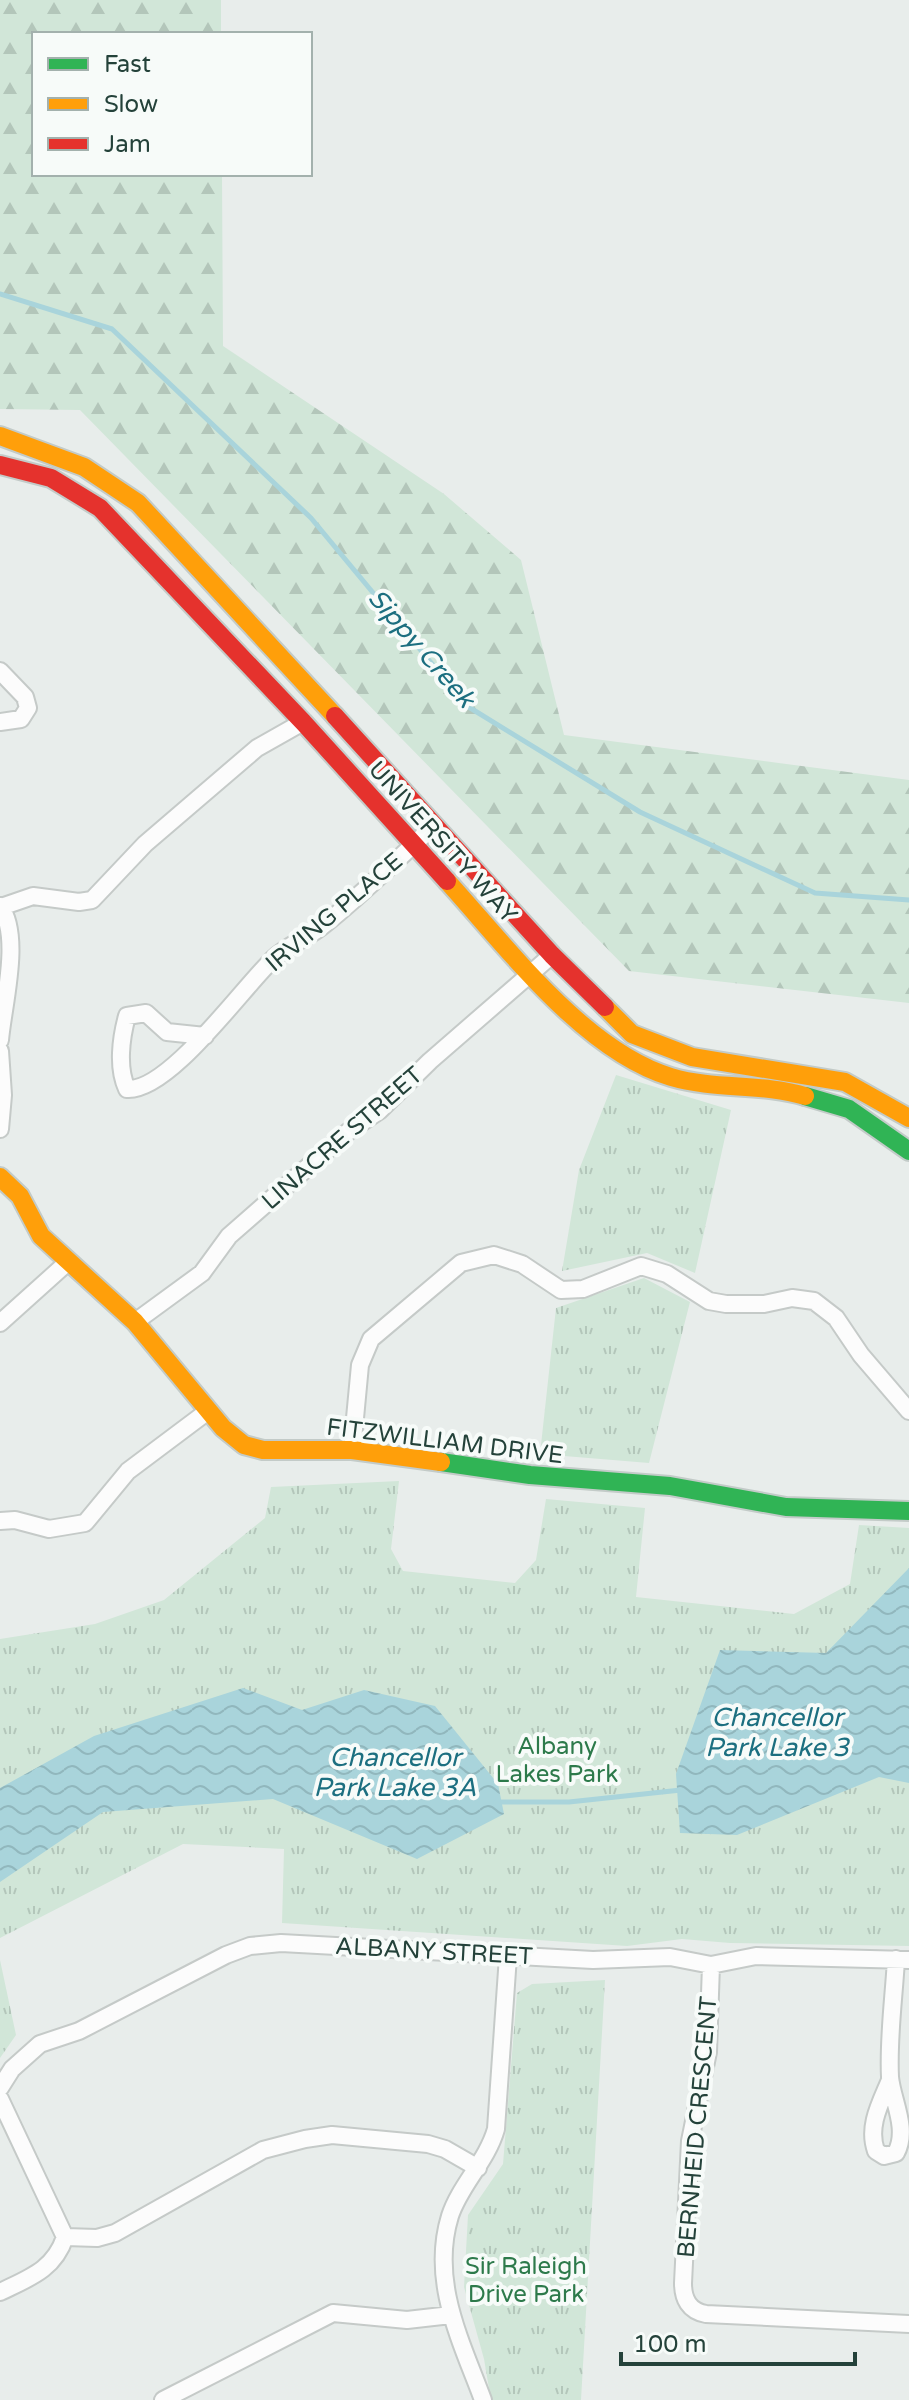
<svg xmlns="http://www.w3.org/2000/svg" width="909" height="2400" font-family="'Varela Round',sans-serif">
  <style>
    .forest { fill: url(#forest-firs) }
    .park { fill: url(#park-tufts) }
    .water { fill: url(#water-waves) }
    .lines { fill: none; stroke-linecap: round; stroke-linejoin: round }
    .stream { stroke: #a9d4db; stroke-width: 5 }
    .street-casing { stroke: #c5cac8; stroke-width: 20 }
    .fast-casing { stroke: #c3cbc8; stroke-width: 22 }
    .slow-casing { stroke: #c3cbc8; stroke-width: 22 }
    .jam-casing { stroke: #c3cbc8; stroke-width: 22 }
    .street { stroke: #fcfcfc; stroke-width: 16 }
    .fast { stroke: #30b455; stroke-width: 18 }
    .slow { stroke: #ff9f0a; stroke-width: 18 }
    .jam { stroke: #e5322d; stroke-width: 18 }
    .labels { text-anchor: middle; stroke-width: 8; stroke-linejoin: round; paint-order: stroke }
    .street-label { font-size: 24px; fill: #24423a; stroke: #f7fbf9 }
    .park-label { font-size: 24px; fill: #2d7a4b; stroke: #f7fbf9 }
    .water-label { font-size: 26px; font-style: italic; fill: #1c6f80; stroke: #f7fbf9 }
  </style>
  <defs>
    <pattern id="forest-firs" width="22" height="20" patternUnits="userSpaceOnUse" patternTransform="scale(2)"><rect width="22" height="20" fill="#d1e6d8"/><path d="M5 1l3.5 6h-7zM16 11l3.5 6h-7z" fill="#b3c6ba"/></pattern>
    <pattern id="park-tufts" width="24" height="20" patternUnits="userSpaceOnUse" patternTransform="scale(2)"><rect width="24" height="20" fill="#d1e6d8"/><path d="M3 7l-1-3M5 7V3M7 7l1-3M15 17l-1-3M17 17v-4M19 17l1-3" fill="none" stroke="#b3c6ba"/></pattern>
    <pattern id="water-waves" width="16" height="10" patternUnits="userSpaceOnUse" patternTransform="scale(2)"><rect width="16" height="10" fill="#a9d4db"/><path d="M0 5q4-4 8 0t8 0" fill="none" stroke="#91b7bd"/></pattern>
  </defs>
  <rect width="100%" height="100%" fill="#e8edeb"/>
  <!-- forest -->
  <path class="forest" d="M 0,0 L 221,0 L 221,34 L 34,34 L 34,174 L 222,174 L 223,346 L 444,494 L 521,560 L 564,735 L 909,780 L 909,1003 L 629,971 L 80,410 L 0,409 Z"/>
  <!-- park -->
  <path class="park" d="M 616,1075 L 731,1110 L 695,1273 L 647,1253 L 562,1271 L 579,1170 Z
    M 644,1278 L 690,1302 L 649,1463 L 540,1454 L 556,1308 Z
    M 399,1481 L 391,1549 L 403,1571 L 515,1583 L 536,1560 L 546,1499 L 645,1508 L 636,1597 L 794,1614 L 850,1584 L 859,1525 L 909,1528 L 909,1946 L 730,1943 L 682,1939 L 627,1946 L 282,1923 L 284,1849 L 183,1844 L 0,1938 L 0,1639 L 95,1624 L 164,1600 L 265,1518 L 271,1487 Z
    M 0,1960 L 16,2035 L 0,2058 Z
    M 605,1980 L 581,2400 L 491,2400 L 484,2359 L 464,2287 L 468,2215 L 503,2164 L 517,1993 L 532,1984 Z"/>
  <!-- water -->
  <path class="water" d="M 909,1568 L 909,1783 L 879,1777 L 737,1835 L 680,1833 L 676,1774 L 720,1650 L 826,1653 Z
    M 243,1688 L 302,1710 L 364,1690 L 435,1706 L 498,1784 L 504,1814 L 417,1859 L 273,1799 L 103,1812 L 0,1882 L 0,1788 L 94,1736 Z"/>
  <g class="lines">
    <!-- stream -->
    <path class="stream" d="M 0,294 L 112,329 L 311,518 L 467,706 L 640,812 L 815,893 L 909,900
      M 496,1802 L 569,1802 L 681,1790"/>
    <!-- street casing -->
    <g class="street-casing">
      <path id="street" d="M 0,671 L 25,697 L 28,708 L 21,719 L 0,722
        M 0,906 C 22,936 3,1005 0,1040
        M 1,907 L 33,896 L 79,902 L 92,900 L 145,844 L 257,748 L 303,722
        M 205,1036 L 167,1032 L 146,1013 L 127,1016 C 121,1038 117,1068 127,1089 C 169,1092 243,987 274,958 C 289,944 310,937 325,924 C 363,894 398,858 434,826
        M 0,1051 L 3,1095 L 0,1129
        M 135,1322 L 202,1273 L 229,1236 L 349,1131 L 379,1111 L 430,1061 L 552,955
        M 0,1323 L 69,1261
        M 352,1450 L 360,1365 L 371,1339 L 461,1263 L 494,1255 L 522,1264 L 561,1290 L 583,1289 L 641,1266 L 667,1274 L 709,1301 L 726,1304 L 764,1304 L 792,1298 L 814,1301 L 836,1318 L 861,1355 L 909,1411
        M 0,1521 L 15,1520 L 49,1529 L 85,1523 L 128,1471 L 208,1411
        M 711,1965 L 708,2052 L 690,2141 L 683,2283 C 683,2299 689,2311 706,2314 L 909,2324
        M 890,2080 C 881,2102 867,2126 876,2151 L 884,2156 L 896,2153 C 909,2129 892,2100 890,2077 C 888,2038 894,1997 896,1959
        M 0,2088 L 12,2069 L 40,2044 L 79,2031 L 226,1955 L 250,1946 L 281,1943 L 593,1960 L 670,1957 L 711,1965 L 756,1956 L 909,1960
        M 0,2099 L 65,2237
        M 0,2292 C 29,2278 54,2270 65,2237 L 97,2238 L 115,2233 L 263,2150 L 305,2139 L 332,2135 L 428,2144 L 445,2149 L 478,2168
        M 163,2400 L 333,2313 L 407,2320 L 451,2315
        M 483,2400 C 461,2341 430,2281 450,2216 C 460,2185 487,2161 496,2129 L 508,1956"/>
    </g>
    <!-- fast casing -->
    <g class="fast-casing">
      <path id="fast" d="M 805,1096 L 849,1109 L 909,1151
        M 441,1462 L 530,1475 L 670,1486 L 786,1507 L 909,1511"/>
    </g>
    <!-- slow casing -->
    <g class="slow-casing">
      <path id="slow" d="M 0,436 L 84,467 L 138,503 L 335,716
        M 447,881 C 507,947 584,1051 671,1077 C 715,1090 762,1083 805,1096
        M 605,1007 L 632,1034 L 692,1057 L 845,1082 L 909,1118
        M 0,1177 L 20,1196 L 41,1236 L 135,1322 L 223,1428 L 244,1445 L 263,1450 L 352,1450 L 441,1462"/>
    </g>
    <!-- jam casing -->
    <g class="jam-casing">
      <path id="jam" d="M 0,465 L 51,478 L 100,508 L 303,722 L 447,881
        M 335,716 L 552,955 L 605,1007"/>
    </g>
    <!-- street -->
    <use href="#street" class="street"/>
    <!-- fast -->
    <use href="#fast" class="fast"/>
    <!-- slow -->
    <use href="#slow" class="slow"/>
    <!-- jam -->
    <use href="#jam" class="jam"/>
  </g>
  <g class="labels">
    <!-- street labels -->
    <g class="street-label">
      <text transform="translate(443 842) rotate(48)" y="8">UNIVERSITY WAY</text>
      <text transform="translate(334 912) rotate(-40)" y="8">IRVING PLACE</text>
      <text transform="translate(342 1138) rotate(-41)" y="8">LINACRE STREET</text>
      <text transform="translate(445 1441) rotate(7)" y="8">FITZWILLIAM DRIVE</text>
      <text transform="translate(434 1951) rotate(3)" y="8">ALBANY STREET</text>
      <text transform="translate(697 2127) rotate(-85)" y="8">BERNHEID CRESCENT</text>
    </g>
    <!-- park labels -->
    <g class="park-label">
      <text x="557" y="1754">Albany<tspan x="557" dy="28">Lakes Park</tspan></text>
      <text x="526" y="2274">Sir Raleigh<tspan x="526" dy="28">Drive Park</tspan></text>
    </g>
    <!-- water labels -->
    <g class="water-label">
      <text transform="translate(422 648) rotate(49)" y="9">Sippy Creek</text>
      <text x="777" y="1726">Chancellor<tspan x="777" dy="30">Park Lake 3</tspan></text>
      <text x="395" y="1766">Chancellor<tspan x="395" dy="30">Park Lake 3A</tspan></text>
    </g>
  </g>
  <!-- legend -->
  <rect x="32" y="32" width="280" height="144" fill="#f7fbf9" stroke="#a3b1ad" stroke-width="2"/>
  <rect x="48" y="58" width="40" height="12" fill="#30b455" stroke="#a3b1ad" stroke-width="2"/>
  <text x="104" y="72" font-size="24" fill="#24423a">Fast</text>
  <rect x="48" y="98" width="40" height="12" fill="#ff9f0a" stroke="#a3b1ad" stroke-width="2"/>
  <text x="104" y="112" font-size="24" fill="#24423a">Slow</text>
  <rect x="48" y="138" width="40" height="12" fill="#e5322d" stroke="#a3b1ad" stroke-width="2"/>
  <text x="104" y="152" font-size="24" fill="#24423a">Jam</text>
  <!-- scale -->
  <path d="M621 2352v12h234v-12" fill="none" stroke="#24423a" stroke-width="4"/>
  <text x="633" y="2352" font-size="24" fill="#24423a" stroke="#f7fbf9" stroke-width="6" paint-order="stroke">100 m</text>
</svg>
